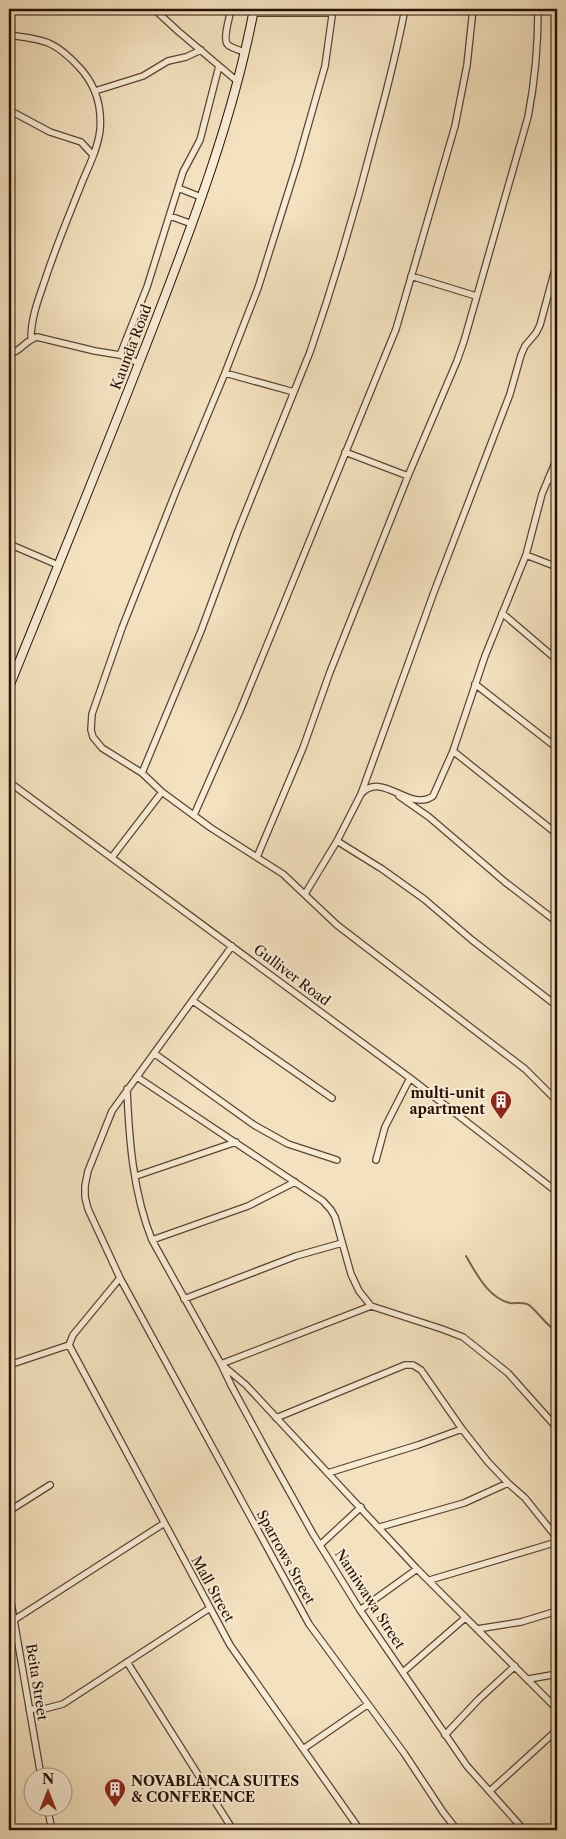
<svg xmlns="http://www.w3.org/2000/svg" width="566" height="1839" font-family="'Libre Caslon Text',serif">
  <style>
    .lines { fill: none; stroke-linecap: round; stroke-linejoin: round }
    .stream { stroke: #78634f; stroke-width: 2 }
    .minor-casing { stroke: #5a4434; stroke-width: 8 }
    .secondary-casing { stroke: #261005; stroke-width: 10 }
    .minor { stroke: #f8ecd5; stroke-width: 5.5 }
    .secondary { stroke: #f8ecd5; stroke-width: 8 }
    .labels { text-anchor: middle; stroke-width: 4; stroke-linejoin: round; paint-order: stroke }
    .street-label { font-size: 14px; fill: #261005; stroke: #f8ecd5 }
    .poi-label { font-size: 14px; font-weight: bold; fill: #261005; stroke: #f8ecd5; text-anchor: end }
  </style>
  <rect width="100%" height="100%" fill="#f4e1bf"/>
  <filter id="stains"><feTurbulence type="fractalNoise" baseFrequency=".004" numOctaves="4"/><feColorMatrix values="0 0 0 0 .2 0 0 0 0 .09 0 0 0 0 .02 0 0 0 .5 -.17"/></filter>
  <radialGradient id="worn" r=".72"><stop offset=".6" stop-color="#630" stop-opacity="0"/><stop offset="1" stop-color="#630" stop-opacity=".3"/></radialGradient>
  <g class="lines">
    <!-- stream -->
    <path class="stream" d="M 466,1256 C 476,1273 488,1298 510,1303 C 516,1304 523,1301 529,1305 C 539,1313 546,1325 557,1332"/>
    <!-- minor casing -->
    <g class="minor-casing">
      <path id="minor" d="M 154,9 L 179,32 L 237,81
        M 231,9 C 230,16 222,40 228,45 C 232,48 239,50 244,52
        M 333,9 L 325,66 L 298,161 L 258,288 L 225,373 L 176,491 L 122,628 L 92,714 L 91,730 L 93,737 L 102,748 L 142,773 L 162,792 L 211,828 L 283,874 L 337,925 L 525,1069 L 557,1101
        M 253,13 L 331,13
        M 9,35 C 44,40 54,40 79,67 C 95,84 102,106 100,130 C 98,147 90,164 83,180 C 70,213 56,246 45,280 C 38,300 31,318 31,339
        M 95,91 L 143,76 L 168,61 L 186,57 L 201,50
        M 9,110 L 50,132 L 81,142 L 93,155
        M 201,197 L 178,188 L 183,172 L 200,140 L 219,66
        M 170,216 L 192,224
        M 411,276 L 476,296
        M 9,354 C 21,352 25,340 37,337 L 95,351 L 120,355 L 139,363
        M 120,355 L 147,287 L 178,188
        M 225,373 L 294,392
        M 345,452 L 408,476
        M 548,479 L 557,482
        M 9,544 L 58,565
        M 526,555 L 557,567
        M 502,613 L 557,660
        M 475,684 L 557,748
        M 453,751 L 557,834
        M 142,773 L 201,631 L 238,531 L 310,352 C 335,279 357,205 376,130 C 387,90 397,50 405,9
        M 9,782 L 410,1078 L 557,1192
        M 361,794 L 434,592 L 510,394 L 521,355 L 525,346 L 536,333 L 540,325 L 557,262
        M 399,796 L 429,817 L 505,882 L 557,922
        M 194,815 L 240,711 L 396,329 L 455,126 L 467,65 L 473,9
        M 337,841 L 382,869 L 424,899 L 472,940 L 557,1006
        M 112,857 L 162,792
        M 257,857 L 303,748 L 330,672 L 408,476 L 457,361 L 464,341 L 528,117 C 535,81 538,46 538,9
        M 305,894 L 337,841 L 361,794 C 382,770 410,813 433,796 L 453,751 L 485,656 L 526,555 L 542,494 L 557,458
        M 232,946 L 112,1111 L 88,1171 L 85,1186 L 85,1197 L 88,1209 L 120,1278 L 309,1624 L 404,1753 L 443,1812 L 457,1830
        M 193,1001 L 332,1098
        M 155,1054 L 254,1125 L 288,1144 L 337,1160
        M 137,1077 L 323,1201 L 331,1210 L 335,1217 L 351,1274 L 359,1291 L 371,1306 L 442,1329 L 463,1337 L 508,1373 L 557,1428
        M 127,1089 C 129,1139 133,1193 152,1240 L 221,1364 L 246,1385 L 417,1569 L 557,1709
        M 376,1160 L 385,1127 L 410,1078
        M 136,1176 L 236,1142
        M 152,1240 L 248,1206 L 295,1182
        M 184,1299 L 296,1256 L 342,1243
        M 556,1300 L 557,1299
        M 371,1306 L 221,1364 L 232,1387 L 270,1457 L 313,1534 L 360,1610 L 467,1766 L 524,1830
        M 69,1345 L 230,1645 L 360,1830
        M 69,1345 L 73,1335 L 120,1278
        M 9,1365 L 69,1345
        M 276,1418 L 405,1365 L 413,1365 L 421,1370 L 462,1429 L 488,1462 L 508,1483 L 525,1498 L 557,1538
        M 328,1473 L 418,1445 L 462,1429
        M 9,1511 L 50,1485
        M 380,1527 L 464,1503 L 508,1483
        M 320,1545 L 361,1507
        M 430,1580 L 557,1542
        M 9,1591 L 41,1776
        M 360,1610 L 417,1569
        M 14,1620 L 163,1524
        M 477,1629 L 521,1622 L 557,1611
        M 127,1662 L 233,1830
        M 403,1672 L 465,1618
        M 529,1679 L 557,1674
        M 29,1709 L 44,1709 L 63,1704 L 210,1608
        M 445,1735 L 479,1699 L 515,1666
        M 303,1749 L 367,1705
        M 490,1791 L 557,1730
        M 47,1806 L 52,1830
        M 551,1830 L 557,1825"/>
    </g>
    <!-- secondary casing -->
    <g class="secondary-casing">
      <path id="secondary" d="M 9,687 C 58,566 108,444 155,322 C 194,221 234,115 254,9"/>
    </g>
    <!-- minor -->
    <use href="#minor" class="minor"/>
    <!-- secondary -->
    <use href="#secondary" class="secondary"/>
  </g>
  <!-- icons -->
  <defs>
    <g id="building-pin" transform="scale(1.125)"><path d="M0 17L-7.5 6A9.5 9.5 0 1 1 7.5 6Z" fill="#8f2418" stroke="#f8ecd5"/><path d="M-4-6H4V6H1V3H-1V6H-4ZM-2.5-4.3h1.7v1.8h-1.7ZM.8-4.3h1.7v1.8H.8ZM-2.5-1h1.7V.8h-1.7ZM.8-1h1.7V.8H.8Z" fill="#fff"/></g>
  </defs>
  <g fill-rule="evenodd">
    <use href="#building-pin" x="501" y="1101"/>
    <use href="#building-pin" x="115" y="1789"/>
  </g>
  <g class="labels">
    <!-- street labels -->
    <g class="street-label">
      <text transform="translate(131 347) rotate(-69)" y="5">Kaunda Road</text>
      <text transform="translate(292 975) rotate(37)" y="5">Gulliver Road</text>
      <text transform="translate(286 1557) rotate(61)" y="5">Sparrows Street</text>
      <text transform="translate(213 1589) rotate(61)" y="5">Mall Street</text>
      <text transform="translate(370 1599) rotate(57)" y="5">Namiwawa Street</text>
      <text transform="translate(37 1682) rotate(81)" y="5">Beita Street</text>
    </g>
    <!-- poi labels -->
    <g class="poi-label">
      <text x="485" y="1098">multi-unit<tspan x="485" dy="16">apartment</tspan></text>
      <text x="131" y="1786" text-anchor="start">NOVABLANCA SUITES<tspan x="131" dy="16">&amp; CONFERENCE</tspan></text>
    </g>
  </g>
  <!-- margin -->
  <rect width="566" height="1839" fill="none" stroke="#f4e1bf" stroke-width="30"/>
  <rect x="10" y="10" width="546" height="1819" fill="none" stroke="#261005" stroke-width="2.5"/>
  <rect x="15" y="15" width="536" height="1809" fill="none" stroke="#261005"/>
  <!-- north arrow -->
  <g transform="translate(48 1792)"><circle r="24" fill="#f8ecd5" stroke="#a49482"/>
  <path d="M0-4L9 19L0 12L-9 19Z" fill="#8f2418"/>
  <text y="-8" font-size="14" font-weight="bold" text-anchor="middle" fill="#261005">N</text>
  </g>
  <rect width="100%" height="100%" filter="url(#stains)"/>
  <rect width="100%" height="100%" fill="url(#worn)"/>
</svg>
